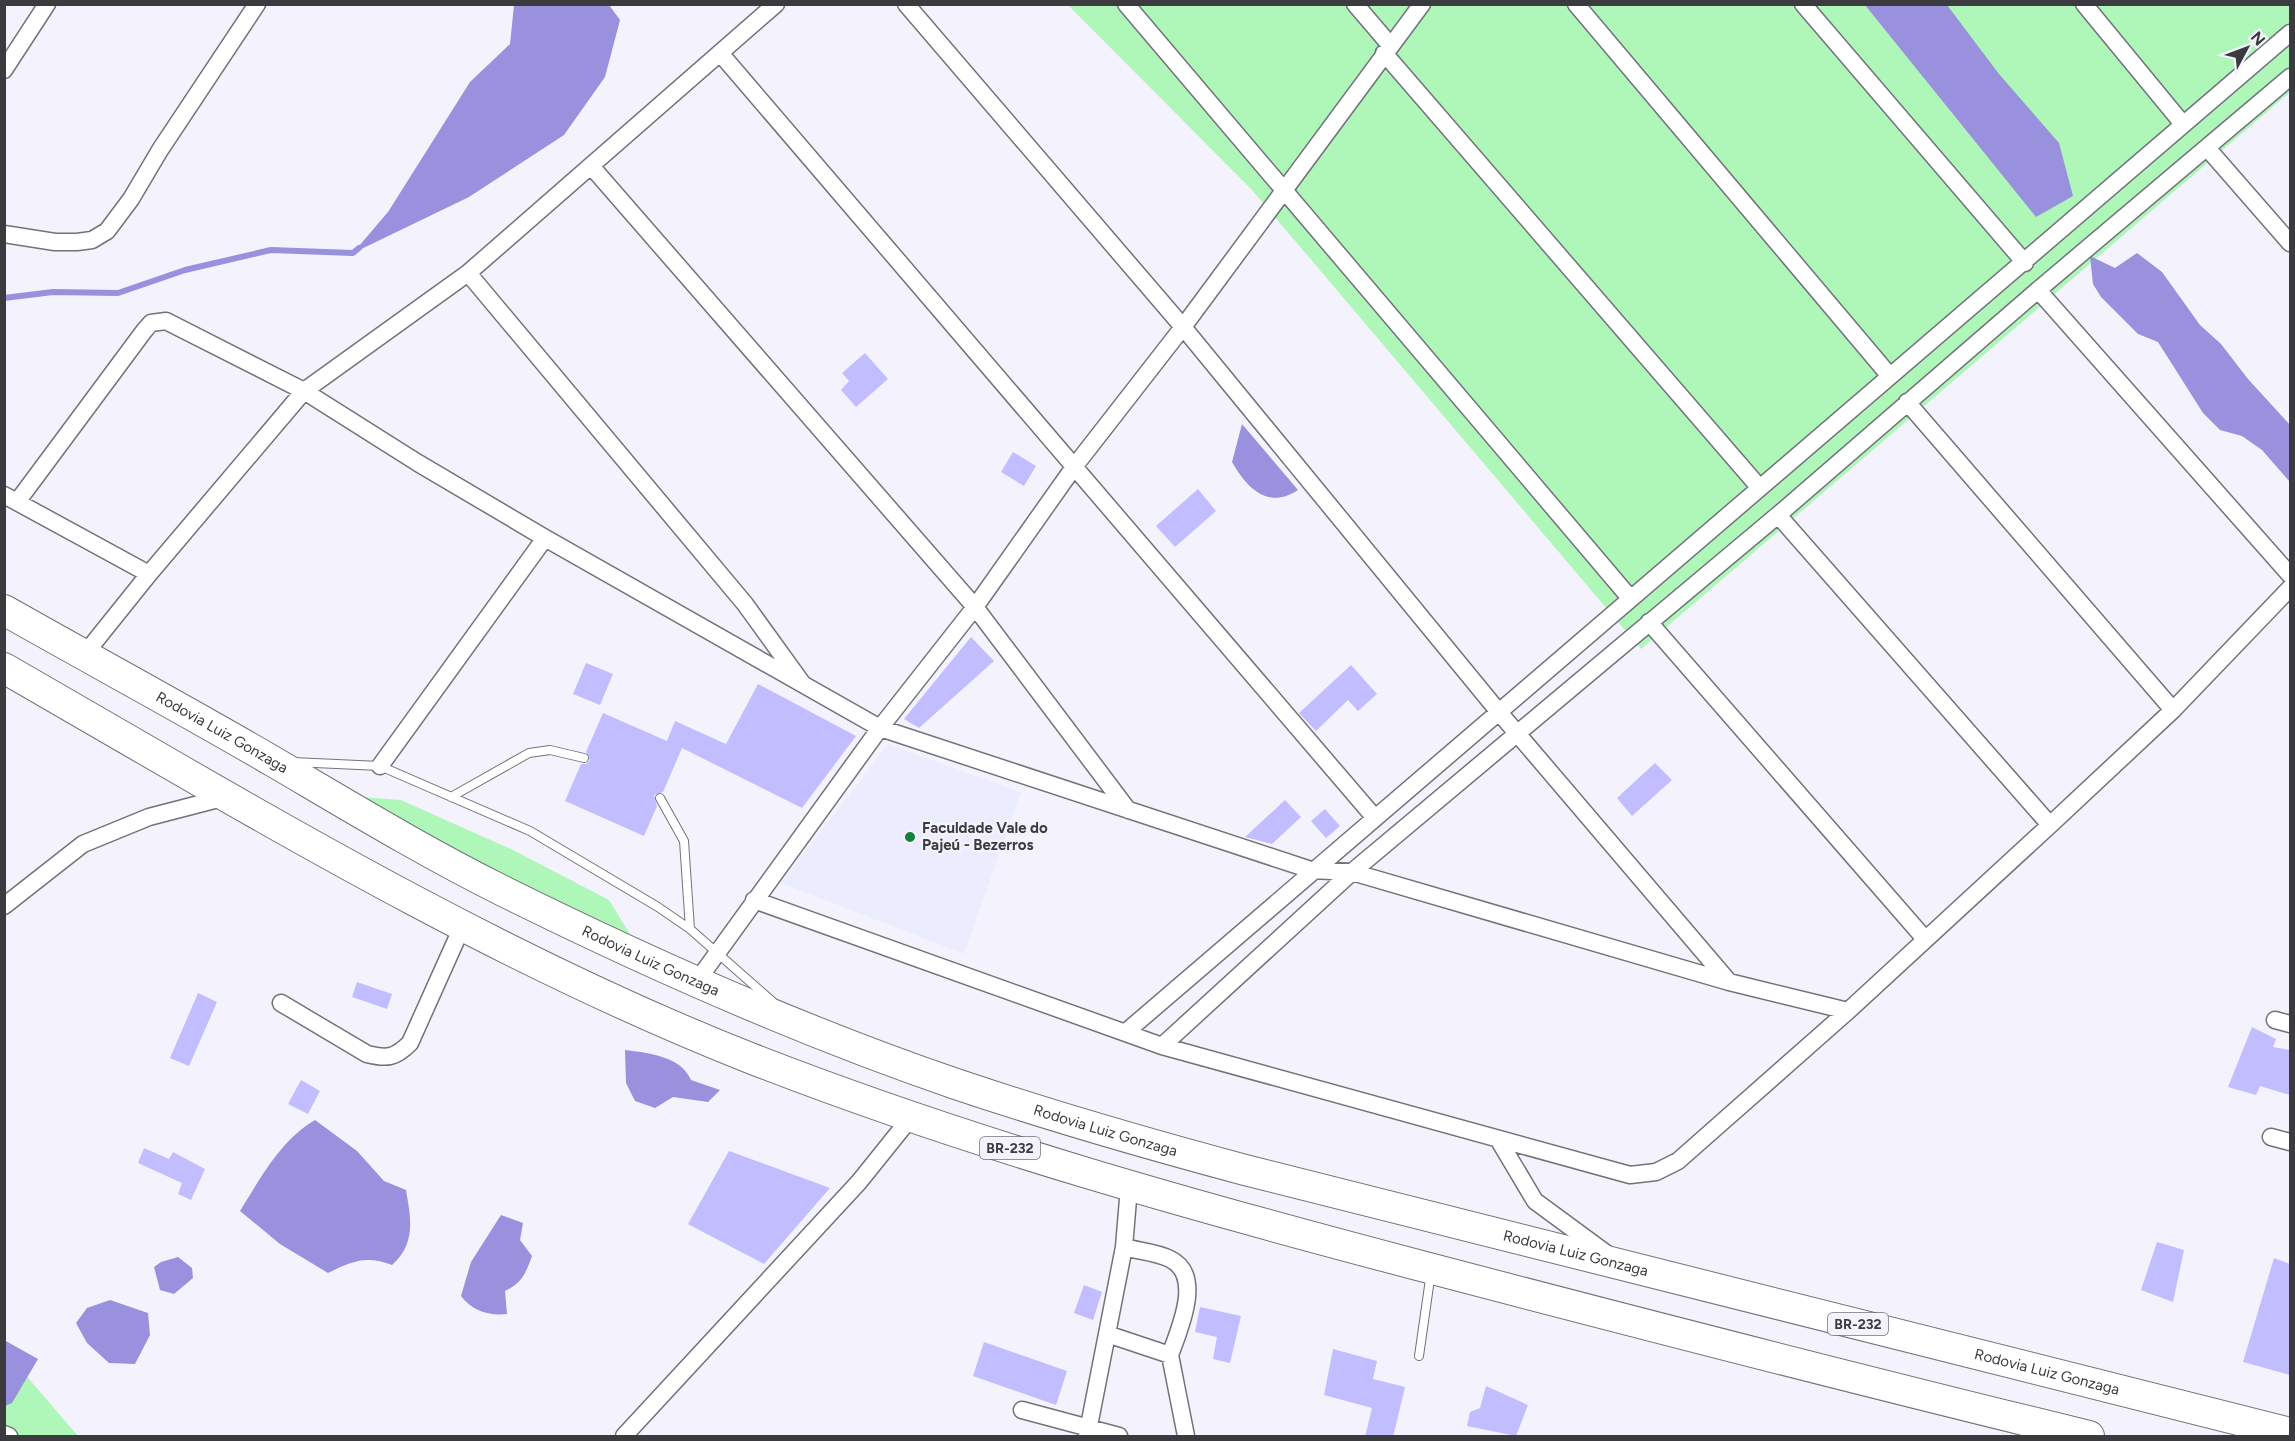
<svg xmlns="http://www.w3.org/2000/svg" width="2295" height="1441" font-family="Figtree,sans-serif">
  <style>
    .built { fill: #ececff }
    .green { fill: #aff6b9 }
    .water { fill: #9990de }
    .lines { fill: none; stroke-linecap: round; stroke-linejoin: round }
    .stream { stroke: #9990de; stroke-width: 6 }
    .building { fill: #c2bdfe }
    .lane-casing { stroke: #72727c; stroke-width: 10 }
    .street-casing { stroke: #72727c; stroke-width: 19 }
    .highway-casing { stroke: #72727c; stroke-width: 32 }
    .lane { stroke: #fff; stroke-width: 8 }
    .street { stroke: #fff; stroke-width: 16 }
    .highway { stroke: #fff; stroke-width: 30 }
    .poi-dot { fill: #158137; stroke: #f4f3fd; stroke-width: 2 }
    .labels { text-anchor: middle; stroke-width: 4.5; stroke-linejoin: round; paint-order: stroke }
    .shield { fill: #f4f3fd; stroke: #727278; stroke-width: 1.5 }
    .shield-label { font-size: 14px; font-weight: bold; fill: #3b3b3f }
    .street-label { font-size: 15px; fill: #3b3b3f; stroke: #f4f3fd }
    .poi-label { font-size: 15px; font-weight: bold; fill: #3b3b3f; stroke: #f4f3fd; text-anchor: start }
  </style>
  <rect width="100%" height="100%" fill="#f4f3fd"/>
  <!-- built -->
  <path class="built" d="M 888,744 L 1021,792 L 964,954 L 781,883 Z"/>
  <!-- green -->
  <path class="green" d="M 1068,5 L 2290,5 L 2290,92 L 1641,649 L 1252,190 Z
    M 361,797 L 401,800 L 513,850 L 609,900 L 641,952 Z
    M 5,1351 L 78,1436 L 5,1436 Z"/>
  <!-- water -->
  <path class="water" d="M 514,5 L 609,5 L 620,20 L 605,77 L 564,135 L 469,197 L 353,253 L 388,212 L 470,82 L 510,44 Z
    M 1865,5 L 1947,5 L 1999,74 L 2059,143 L 2073,196 L 2036,217 Z
    M 2137,253 L 2162,272 L 2200,325 L 2221,344 L 2248,379 L 2290,425 L 2290,482 L 2262,450 L 2242,436 L 2220,430 L 2203,413 L 2158,342 L 2138,334 L 2101,297 L 2093,284 L 2090,256 L 2115,268 Z
    M 1242,424 L 1298,490 C 1268,510 1247,488 1232,462 Z
    M 625,1050 C 648,1053 681,1056 691,1080 L 720,1090 L 708,1102 L 673,1097 L 655,1108 L 635,1101 L 626,1083 Z
    M 315,1120 L 357,1151 L 384,1181 L 406,1190 C 411,1219 416,1244 392,1265 C 367,1255 352,1261 328,1273 L 280,1244 L 240,1211 C 261,1177 281,1140 315,1120 Z
    M 501,1215 L 523,1223 L 520,1240 L 532,1256 C 526,1273 522,1283 505,1291 L 507,1314 C 489,1316 472,1311 461,1296 L 471,1262 Z
    M 178,1257 L 192,1268 L 193,1278 L 174,1294 L 160,1290 L 154,1267 L 161,1262 Z
    M 110,1300 L 148,1313 L 150,1335 L 135,1364 L 109,1363 L 87,1343 L 76,1323 L 87,1308 Z
    M 4,1340 L 38,1359 L 12,1403 L 5,1406 Z"/>
  <g class="lines">
    <!-- stream -->
    <path class="stream" d="M 4,298 L 53,292 L 118,293 L 185,270 L 271,250 L 353,253 L 359,248"/>
  </g>
  <!-- building -->
  <path class="building" d="M 865,353 L 888,379 L 856,407 L 841,390 L 849,381 L 842,373 Z
    M 1013,452 L 1036,466 L 1024,486 L 1001,472 Z
    M 1198,489 L 1216,511 L 1175,547 L 1156,526 Z
    M 971,637 L 994,661 L 919,728 L 904,719 Z
    M 586,663 L 613,674 L 600,705 L 573,694 Z
    M 1351,665 L 1377,694 L 1358,711 L 1348,700 L 1316,731 L 1299,713 Z
    M 758,684 L 856,736 L 802,808 L 682,748 L 663,792 L 654,795 L 657,806 L 644,836 L 565,801 L 581,764 L 586,764 L 590,760 L 586,752 L 603,713 L 667,741 L 675,721 L 726,744 Z
    M 1655,763 L 1672,780 L 1632,816 L 1617,798 Z
    M 1285,800 L 1301,817 L 1272,844 L 1245,837 Z
    M 1325,809 L 1340,826 L 1326,838 L 1311,821 Z
    M 357,982 L 392,994 L 387,1009 L 352,997 Z
    M 198,993 L 217,1002 L 189,1066 L 170,1058 Z
    M 2252,1027 L 2276,1039 L 2273,1047 L 2290,1050 L 2290,1095 L 2260,1086 L 2256,1095 L 2228,1087 Z
    M 301,1080 L 320,1091 L 308,1114 L 288,1104 Z
    M 144,1148 L 169,1159 L 173,1152 L 205,1169 L 191,1200 L 178,1194 L 182,1183 L 138,1163 Z
    M 729,1151 L 830,1188 L 764,1264 L 688,1224 Z
    M 2157,1242 L 2184,1250 L 2173,1302 L 2141,1290 Z
    M 2274,1258 L 2290,1264 L 2290,1375 L 2243,1362 Z
    M 1084,1285 L 1102,1292 L 1093,1320 L 1074,1313 Z
    M 1200,1307 L 1241,1316 L 1230,1363 L 1213,1359 L 1217,1337 L 1195,1332 Z
    M 984,1342 L 1067,1371 L 1056,1405 L 973,1376 Z
    M 1333,1349 L 1377,1361 L 1373,1379 L 1405,1387 L 1393,1437 L 1365,1437 L 1372,1408 L 1324,1395 Z
    M 1486,1386 L 1528,1405 L 1516,1436 L 1467,1426 L 1470,1412 L 1480,1408 Z"/>
  <g class="lines">
    <!-- lane casing -->
    <g class="lane-casing">
      <path id="lane" d="M 293,762 L 380,766 L 530,831 L 658,907 L 690,929 L 773,1002
        M 451,797 L 529,753 L 550,750 L 584,758
        M 660,798 L 684,841 L 690,929
        M 1419,1356 L 1431,1272"/>
    </g>
    <!-- street casing -->
    <g class="street-casing">
      <path id="street" d="M 906,4 L 1183,327 L 1498,711 L 1729,982
        M 1126,4 L 1630,598
        M 1355,4 L 1390,45
        M 1576,4 L 1889,375
        M 1803,4 L 2025,263
        M 2084,4 L 2182,123
        M 720,53 L 1375,818
        M 1384,53 L 1759,487
        M 4,70 L 47,4
        M 2208,149 L 2290,243
        M 591,166 L 975,607 L 1128,810
        M 4,234 L 55,242 L 77,242 L 92,240 L 107,231 L 131,199 L 160,150 L 257,4
        M 468,273 L 745,604 L 802,683
        M 2038,290 L 2290,575
        M 1907,402 L 2173,710
        M 4,495 L 149,574
        M 17,502 L 144,331 L 151,323 L 166,321 L 304,391 L 418,463 L 545,538 L 880,728 L 1311,870 L 1352,872 L 1729,982 L 1848,1011
        M 1778,515 L 2050,825
        M 1649,622 L 1925,939
        M 84,655 L 149,574 L 304,391 L 468,273 L 776,4
        M 380,766 L 545,538
        M 754,900 L 1162,1046 L 1630,1175 L 1656,1172 L 1678,1161 L 1848,1011 L 2050,825 L 2173,710 L 2290,588
        M 4,906 L 83,844 L 149,817 L 226,797
        M 697,981 L 880,728 L 975,607 L 1074,467 L 1183,327 L 1422,4
        M 281,1003 L 367,1054 C 387,1059 395,1058 410,1043 L 462,927
        M 2275,1020 L 2290,1024
        M 1126,1032 L 2290,33
        M 1162,1046 L 1352,872 L 1778,515 L 2038,290 L 2290,77
        M 2271,1137 L 2290,1142
        M 1498,1139 L 1535,1201 L 1607,1254
        M 1129,1187 L 1124,1247 L 1107,1334 L 1170,1355 L 1186,1436
        M 1124,1247 C 1138,1251 1157,1252 1170,1259 C 1204,1275 1179,1330 1170,1355
        M 1022,1410 L 1119,1436
        M 4,1434 L 9,1436
        M 624,1436 L 859,1182 L 912,1116
        M 1087,1436 L 1107,1334"/>
    </g>
    <!-- highway casing -->
    <g class="highway-casing">
      <g id="highway">
        <path id="s1" d="M 4,610 C 94,661 185,710 274,762 C 349,806 423,851 501,890 C 648,963 801,1031 956,1084 C 1051,1116 1148,1144 1245,1170 L 2290,1433"/>
        <path d="M 4,668 C 247,808 489,955 750,1058 C 970,1144 1197,1207 1425,1267 C 1646,1325 1867,1382 2089,1436"/>
      </g>
    </g>
    <!-- lane -->
    <use href="#lane" class="lane"/>
    <!-- street -->
    <use href="#street" class="street"/>
    <!-- highway -->
    <use href="#highway" class="highway"/>
  </g>
  <!-- markers -->
  <circle class="poi-dot" cx="910" cy="837" r="6"/>
  <g class="labels">
    <!-- shield labels -->
    <g class="shield">
      <rect x="980" y="1137" width="60" height="22" rx="4.5"/>
      <rect x="1828" y="1313" width="60" height="22" rx="4.5"/>
    </g>
    <g class="shield-label">
      <text x="1010" y="1153">BR-232</text>
      <text x="1858" y="1329">BR-232</text>
    </g>
    <!-- street labels -->
    <g class="street-label">
      <text dy="5" stroke="none"><textPath href="#s1" startOffset="250">Rodovia Luiz Gonzaga</textPath></text>
      <text dy="5" stroke="none"><textPath href="#s1" startOffset="736">Rodovia Luiz Gonzaga</textPath></text>
      <text dy="5" stroke="none"><textPath href="#s1" startOffset="1222">Rodovia Luiz Gonzaga</textPath></text>
      <text dy="5" stroke="none"><textPath href="#s1" startOffset="1708">Rodovia Luiz Gonzaga</textPath></text>
      <text dy="5" stroke="none"><textPath href="#s1" startOffset="2194">Rodovia Luiz Gonzaga</textPath></text>
    </g>
    <!-- poi labels -->
    <g class="poi-label">
      <text x="922" y="833">Faculdade Vale do<tspan x="922" dy="17">Pajeú - Bezerros</tspan></text>
    </g>
  </g>
  <!-- border -->
  <rect width="2295" height="1441" fill="none" stroke="#3b3b3f" stroke-width="12"/>
  <!-- north arrow -->
  <g transform="translate(2247 48) rotate(49)" stroke="#f4f3fd" stroke-width="4.5" paint-order="stroke">
  <path d="M0-4.5L10 22L0 15L-10 22Z" fill="#3b3b3f"/>
  <text y="-9" font-size="16" font-weight="bold" text-anchor="middle" fill="#3b3b3f">N</text>
  </g>
</svg>
